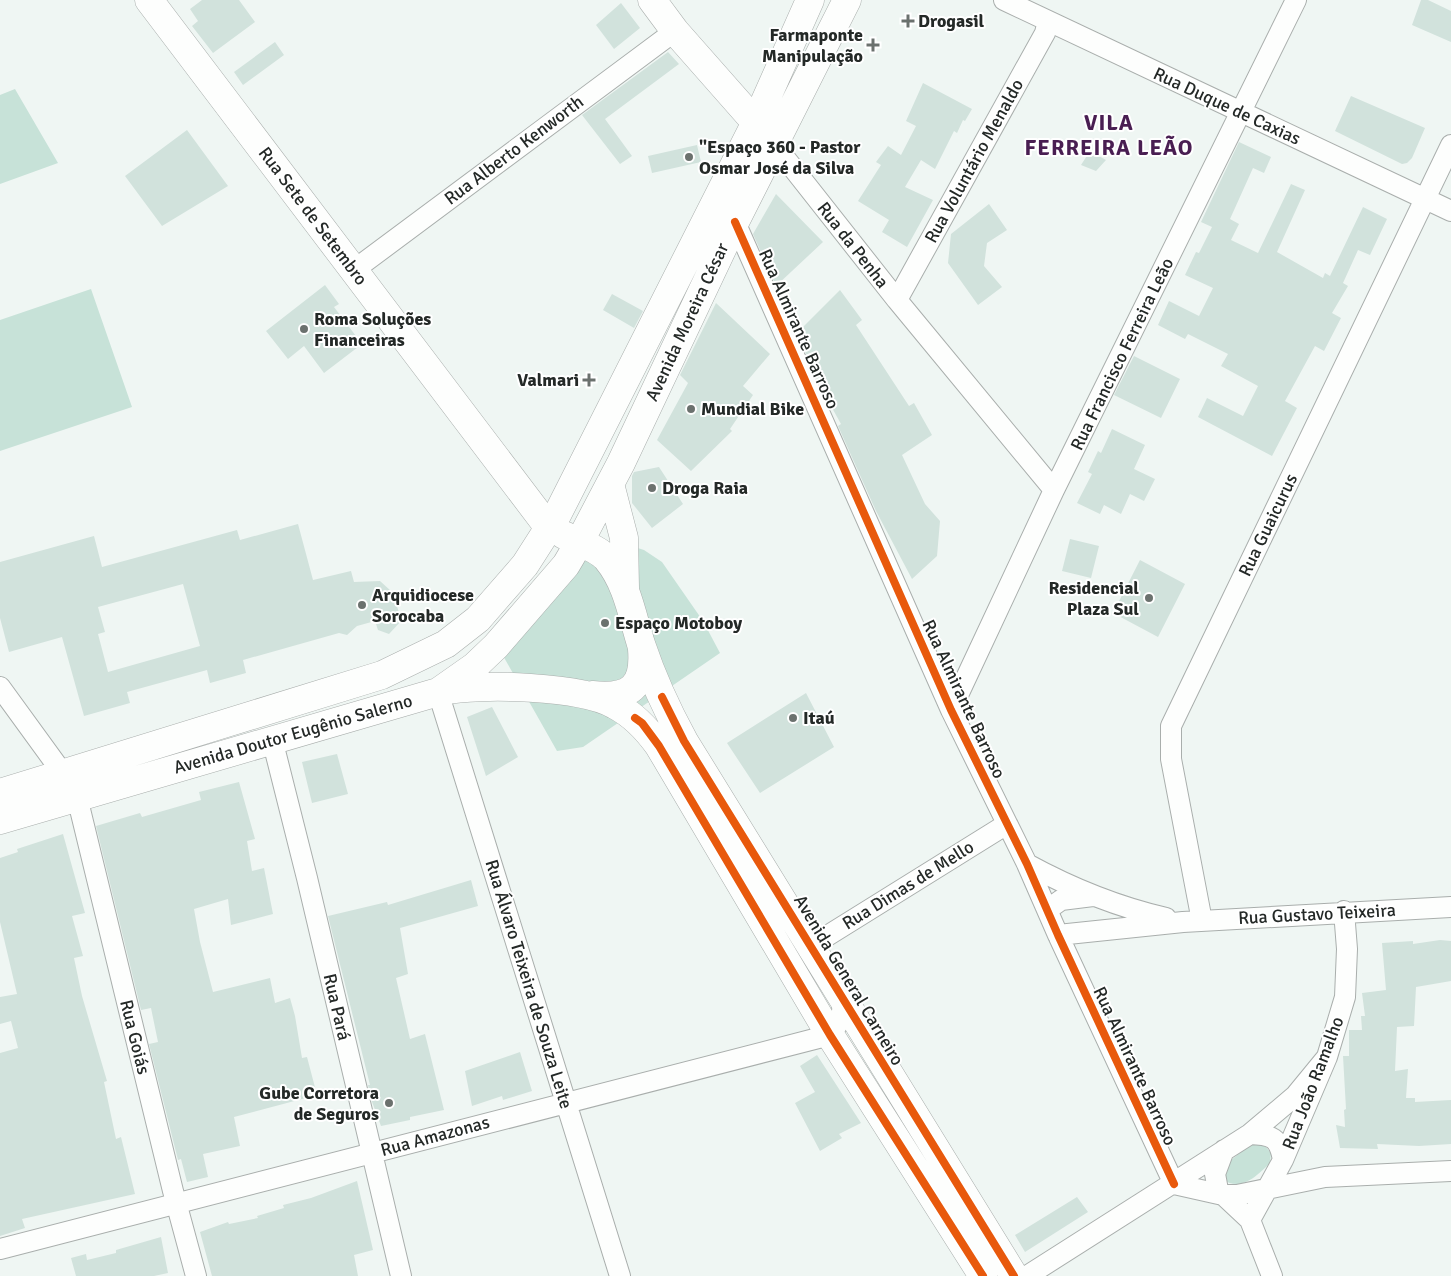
<svg xmlns="http://www.w3.org/2000/svg" width="1451" height="1276" font-family="Signika,sans-serif">
  <style>
    .green { fill: #c7e2d8 }
    .building { fill: #d1e2dc; fill-rule: evenodd }
    .lines { fill: none; stroke-linecap: round; stroke-linejoin: round }
    .street-casing { stroke: #a9aeac; stroke-width: 22 }
    .secondary-casing { stroke: #a9aeac; stroke-width: 29 }
    .primary-casing { stroke: #a9aeac; stroke-width: 29 }
    .street { stroke: #fdfefd; stroke-width: 20 }
    .secondary { stroke: #fdfefd; stroke-width: 28 }
    .primary { stroke: #fdfefd; stroke-width: 28 }
    .cycleway-casing { stroke: #fff; stroke-width: 11 }
    .cycleway { stroke: #e8590c; stroke-width: 8 }
    .poi-dot { fill: #6b716e; stroke: #fff; stroke-width: 2 }
    .labels { text-anchor: middle; stroke-width: 4; stroke-linejoin: round; paint-order: stroke }
    .poi-label { font-size: 18px; font-weight: bold; fill: #242927; stroke: #fff; text-anchor: start }
    .street-label { font-size: 18px; fill: #242927; stroke: #fff }
    .district-label { font-size: 22px; font-weight: bold; letter-spacing: 1px; fill: #491e52; stroke: #fff }
  </style>
  <rect width="100%" height="100%" fill="#eff6f3"/>
  <!-- green -->
  <path class="green" d="M 15,89 L 58,163 L 0,184 L 0,95 Z
    M 91,289 L 132,407 L 0,451 L 0,320 Z
    M 625,544 L 644,550 L 662,562 L 703,621 L 720,653 L 583,747 L 557,751 L 502,654 L 586,556 Z
    M 1254,1144 L 1265,1146 L 1271,1153 L 1270,1163 C 1258,1175 1240,1193 1223,1179 L 1226,1164 L 1246,1148 Z"/>
  <!-- building -->
  <path class="building" d="M 202,0 L 239,0 L 255,22 L 213,53 L 192,26 L 198,21 L 190,9 Z
    M 1421,0 L 1428,0 L 1451,11 L 1451,42 L 1412,25 Z
    M 621,3 L 640,28 L 614,49 L 596,25 Z
    M 275,42 L 284,55 L 243,85 L 234,72 Z
    M 668,52 L 679,64 L 605,119 L 632,156 L 620,164 L 582,115 Z
    M 923,83 L 972,109 L 965,121 L 963,120 L 957,133 L 954,131 L 935,169 L 921,160 L 905,187 L 933,200 L 907,247 L 882,232 L 889,220 L 858,201 L 881,165 L 876,162 L 888,146 L 901,155 L 916,126 L 906,121 Z
    M 1351,96 L 1425,128 L 1412,158 L 1407,163 L 1402,164 L 1335,131 Z
    M 187,130 L 228,186 L 162,226 L 125,176 Z
    M 1239,142 L 1271,157 L 1264,173 L 1253,168 L 1230,219 L 1239,224 L 1231,240 L 1258,253 L 1291,184 L 1305,190 L 1277,252 L 1323,278 L 1325,273 L 1330,276 L 1363,207 L 1387,219 L 1370,255 L 1358,250 L 1343,283 L 1348,286 L 1332,313 L 1341,318 L 1324,351 L 1315,346 L 1285,401 L 1297,408 L 1272,456 L 1198,417 L 1207,398 L 1243,416 L 1258,386 L 1221,366 L 1228,354 L 1188,334 L 1185,339 L 1158,325 L 1169,301 L 1199,316 L 1213,288 L 1185,275 L 1196,252 L 1199,253 L 1212,227 L 1201,222 Z
    M 697,145 L 701,162 L 652,173 L 648,156 Z
    M 1090,151 L 1106,160 L 1096,171 L 1081,165 Z
    M 776,194 L 823,242 L 776,286 L 753,234 Z
    M 989,204 L 1007,230 L 987,243 L 984,266 L 1002,287 L 978,305 L 948,263 L 951,234 Z
    M 325,285 L 339,304 L 334,307 L 362,344 L 324,373 L 304,346 L 288,359 L 266,331 Z
    M 840,290 L 862,320 L 856,325 L 909,406 L 914,403 L 932,435 L 902,455 L 925,504 L 940,521 L 937,556 L 912,579 L 876,511 L 838,426 L 841,424 L 821,388 L 797,333 Z
    M 612,294 L 643,311 L 634,328 L 603,310 Z
    M 716,303 L 770,354 L 743,386 L 753,395 L 730,429 L 732,431 L 691,471 L 657,440 L 688,383 L 680,375 Z
    M 1134,356 L 1180,379 L 1161,418 L 1114,395 Z
    M 1112,429 L 1145,445 L 1134,469 L 1155,479 L 1144,501 L 1130,494 L 1121,514 L 1104,505 L 1100,514 L 1077,503 L 1092,474 L 1088,472 L 1098,451 L 1101,453 Z
    M 659,467 L 683,504 L 652,528 L 632,503 L 632,476 L 634,472 Z
    M 298,524 L 313,580 L 351,571 L 354,582 L 380,581 L 391,591 L 402,620 L 389,634 L 378,630 L 375,621 L 357,626 L 347,635 L 339,633 L 243,660 L 246,673 L 210,683 L 207,670 L 127,692 L 130,703 L 84,716 L 62,637 L 9,652 L 0,618 L 0,562 L 94,536 L 102,567 L 237,530 L 240,540 ZM 183,584 L 200,646 L 108,672 L 98,634 L 105,632 L 98,607 Z
    M 1070,539 L 1099,546 L 1091,578 L 1062,571 Z
    M 1140,560 L 1185,584 L 1158,637 L 1113,613 Z
    M 806,693 L 834,747 L 760,793 L 727,743 Z
    M 492,707 L 518,757 L 486,776 L 467,717 Z
    M 337,754 L 348,794 L 312,803 L 302,762 Z
    M 239,782 L 255,839 L 247,841 L 252,871 L 264,868 L 273,914 L 231,925 L 228,899 L 194,909 L 200,942 L 213,992 L 270,978 L 275,1003 L 290,998 L 295,1016 L 302,1058 L 307,1057 L 317,1095 L 234,1117 L 240,1146 L 203,1154 L 208,1177 L 187,1182 L 181,1159 L 178,1160 L 149,1044 L 158,1042 L 151,1008 L 141,1010 L 96,826 L 140,813 L 142,817 L 201,800 L 199,792 Z
    M 63,834 L 85,913 L 72,916 L 83,956 L 74,958 L 82,996 L 107,1081 L 104,1082 L 116,1139 L 121,1137 L 135,1194 L 22,1219 L 25,1228 L 0,1236 L 0,1053 L 18,1048 L 11,1021 L 0,1024 L 0,997 L 17,994 L 0,922 L 0,858 L 18,852 L 17,849 Z
    M 471,880 L 478,906 L 400,928 L 408,974 L 396,978 L 410,1039 L 425,1034 L 444,1110 L 410,1117 L 410,1120 L 381,1126 L 371,1099 L 368,1085 L 370,1085 L 328,916 L 387,902 L 388,905 Z
    M 1440,940 L 1451,941 L 1451,981 L 1416,987 L 1414,1026 L 1397,1027 L 1395,1071 L 1408,1069 L 1406,1098 L 1415,1098 L 1415,1102 L 1451,1100 L 1451,1144 L 1419,1146 L 1377,1144 L 1378,1149 L 1340,1148 L 1336,1125 L 1345,1127 L 1344,1110 L 1346,1109 L 1343,1056 L 1349,1056 L 1349,1030 L 1362,1030 L 1361,1016 L 1365,1016 L 1362,993 L 1386,990 L 1382,943 L 1413,941 L 1413,944 Z
    M 520,1052 L 532,1091 L 503,1100 L 502,1096 L 472,1106 L 465,1071 Z
    M 817,1055 L 861,1123 L 839,1134 L 842,1138 L 820,1151 L 795,1103 L 815,1092 L 800,1066 Z
    M 357,1181 L 373,1250 L 354,1255 L 358,1276 L 212,1276 L 200,1232 L 228,1222 L 229,1224 L 258,1218 L 257,1216 L 284,1208 L 283,1205 L 311,1198 Z
    M 1077,1197 L 1088,1212 L 1025,1252 L 1015,1235 Z
    M 161,1237 L 168,1273 L 154,1276 L 76,1276 L 71,1258 L 86,1254 L 87,1260 L 116,1253 L 116,1250 Z"/>
  <g class="lines">
    <!-- street casing -->
    <g class="street-casing">
      <path id="street" d="M 1004,0 L 1451,211
        M 774,144 L 897,300 L 1054,490
        M 735,222 L 951,710 L 1027,864 L 1058,935 L 1174,1184
        M 354,270 L 675,31
        M 897,300 L 1045,33 L 1048,21
        M 0,687 L 64,775 L 77,797 L 173,1191 L 196,1276
        M 438,692 L 620,1276
        M 951,710 L 1054,490 L 1296,0
        M 272,739 L 307,878 L 401,1276
        M 1027,864 C 1071,888 1118,907 1166,918
        M 1047,910 L 1061,900 L 1093,896
        M 1202,921 L 1171,759 L 1171,726 L 1451,145
        M 1058,935 L 1183,922 L 1451,907
        M 811,946 L 1007,824
        M 1250,1134 C 1272,1135 1279,1137 1283,1160
        M 1224,1150 L 1215,1174 L 1218,1190 L 1250,1220 L 1272,1276
        M 1174,1184 L 1223,1195 L 1237,1195 L 1325,1177 L 1451,1171
        M 1250,1220 L 1283,1160 L 1327,1057 L 1345,997 L 1347,949 L 1344,911
        M 0,1249 L 830,1035 C 840,1023 845,1011 842,997
        M 1027,1276 L 1250,1134 L 1295,1096 L 1327,1057"/>
    </g>
    <!-- secondary casing -->
    <g class="secondary-casing">
      <path id="secondary" d="M 149,0 L 549,528
        M 652,0 L 675,31 L 771,140"/>
    </g>
    <!-- primary casing -->
    <g class="primary-casing">
      <path id="primary" d="M 610,484 L 624,538 L 625,588
        M 564,535 C 577,542 598,548 607,559 C 627,583 632,615 641,644 C 652,677 667,710 684,741 L 1014,1276
        M 442,691 C 481,683 581,686 615,705 C 634,715 647,729 659,746 L 830,1035 L 983,1276
        M 592,695 C 630,699 645,687 642,649
        M 0,793 L 382,675 L 446,644 L 478,619 L 525,565 L 557,515 L 755,124 L 810,0
        M 0,820 L 438,692 L 475,666 L 496,646 L 566,565 L 579,543 L 621,463 L 735,222 L 847,0"/>
    </g>
    <!-- street -->
    <use href="#street" class="street"/>
    <!-- secondary -->
    <use href="#secondary" class="secondary"/>
    <!-- primary -->
    <use href="#primary" class="primary"/>
    <!-- cycleway casing -->
    <g class="cycleway-casing">
      <path id="cycleway" d="M 735,222 L 951,710 L 1027,864 L 1058,935 L 1174,1184
        M 662,697 L 684,741 L 1014,1276
        M 635,718 L 642,723 L 659,746 L 830,1035 L 983,1276"/>
    </g>
    <!-- cycleway -->
    <use href="#cycleway" class="cycleway"/>
  </g>
  <!-- markers -->
  <g class="poi-dot">
    <path d="M905.5 13.5h5v5h5v5h-5v5h-5v-5h-5v-5h5z"/>
    <path d="M870.5 37.5h5v5h5v5h-5v5h-5v-5h-5v-5h5z"/>
    <circle cx="689" cy="157" r="5"/>
    <circle cx="304" cy="329" r="5"/>
    <path d="M586.5 372.5h5v5h5v5h-5v5h-5v-5h-5v-5h5z"/>
    <circle cx="691" cy="409" r="5"/>
    <circle cx="652" cy="488" r="5"/>
    <circle cx="1149" cy="598" r="5"/>
    <circle cx="362" cy="605" r="5"/>
    <circle cx="605" cy="623" r="5"/>
    <circle cx="793" cy="718" r="5"/>
    <circle cx="389" cy="1103" r="5"/>
  </g>
  <g class="labels">
    <!-- poi labels -->
    <g class="poi-label">
      <text x="918" y="27">Drogasil</text>
      <text x="863" y="41" text-anchor="end">Farmaponte<tspan x="863" dy="21">Manipulação</tspan></text>
      <text x="699" y="153">"Espaço 360 - Pastor<tspan x="699" dy="21">Osmar José da Silva</tspan></text>
      <text x="314" y="325">Roma Soluções<tspan x="314" dy="21">Financeiras</tspan></text>
      <text x="579" y="386" text-anchor="end">Valmari</text>
      <text x="701" y="415">Mundial Bike</text>
      <text x="662" y="494">Droga Raia</text>
      <text x="1139" y="594" text-anchor="end">Residencial<tspan x="1139" dy="21">Plaza Sul</tspan></text>
      <text x="372" y="601">Arquidiocese<tspan x="372" dy="21">Sorocaba</tspan></text>
      <text x="615" y="629">Espaço Motoboy</text>
      <text x="803" y="724">Itaú</text>
      <text x="379" y="1099" text-anchor="end">Gube Corretora<tspan x="379" dy="21">de Seguros</tspan></text>
    </g>
    <!-- street labels -->
    <g class="street-label">
      <text transform="translate(1227 106) rotate(25)" y="6">Rua Duque de Caxias</text>
      <text transform="translate(514 150) rotate(-37)" y="6">Rua Alberto Kenworth</text>
      <text transform="translate(974 161) rotate(-61)" y="6">Rua Voluntário Menaldo</text>
      <text transform="translate(313 216) rotate(53)" y="6">Rua Sete de Setembro</text>
      <text transform="translate(853 245) rotate(52)" y="6">Rua da Penha</text>
      <text transform="translate(687 322) rotate(-65)" y="6">Avenida Moreira César</text>
      <text transform="translate(799 329) rotate(66)" y="6">Rua Almirante Barroso</text>
      <text transform="translate(1122 354) rotate(-64)" y="6">Rua Francisco Ferreira Leão</text>
      <text transform="translate(1268 525) rotate(-64)" y="6">Rua Guaicurus</text>
      <text transform="translate(964 699) rotate(65)" y="6">Rua Almirante Barroso</text>
      <text transform="translate(293 734) rotate(-16)" y="6">Avenida Doutor Eugênio Salerno</text>
      <text transform="translate(908 885) rotate(-32)" y="6">Rua Dimas de Mello</text>
      <text transform="translate(1317 914) rotate(-3)" y="6">Rua Gustavo Teixeira</text>
      <text transform="translate(849 980) rotate(59)" y="6">Avenida General Carneiro</text>
      <text transform="translate(529 984) rotate(73)" y="6">Rua Álvaro Teixeira de Souza Leite</text>
      <text transform="translate(337 1007) rotate(77)" y="6">Rua Pará</text>
      <text transform="translate(135 1037) rotate(76)" y="6">Rua Goiás</text>
      <text transform="translate(1135 1066) rotate(65)" y="6">Rua Almirante Barroso</text>
      <text transform="translate(1313 1083) rotate(-69)" y="6">Rua João Ramalho</text>
      <text transform="translate(435 1136) rotate(-15)" y="6">Rua Amazonas</text>
    </g>
    <!-- district labels -->
    <g class="district-label">
      <text x="1109" y="130">VILA<tspan x="1109" dy="25">FERREIRA LEÃO</tspan></text>
    </g>
  </g>
</svg>
